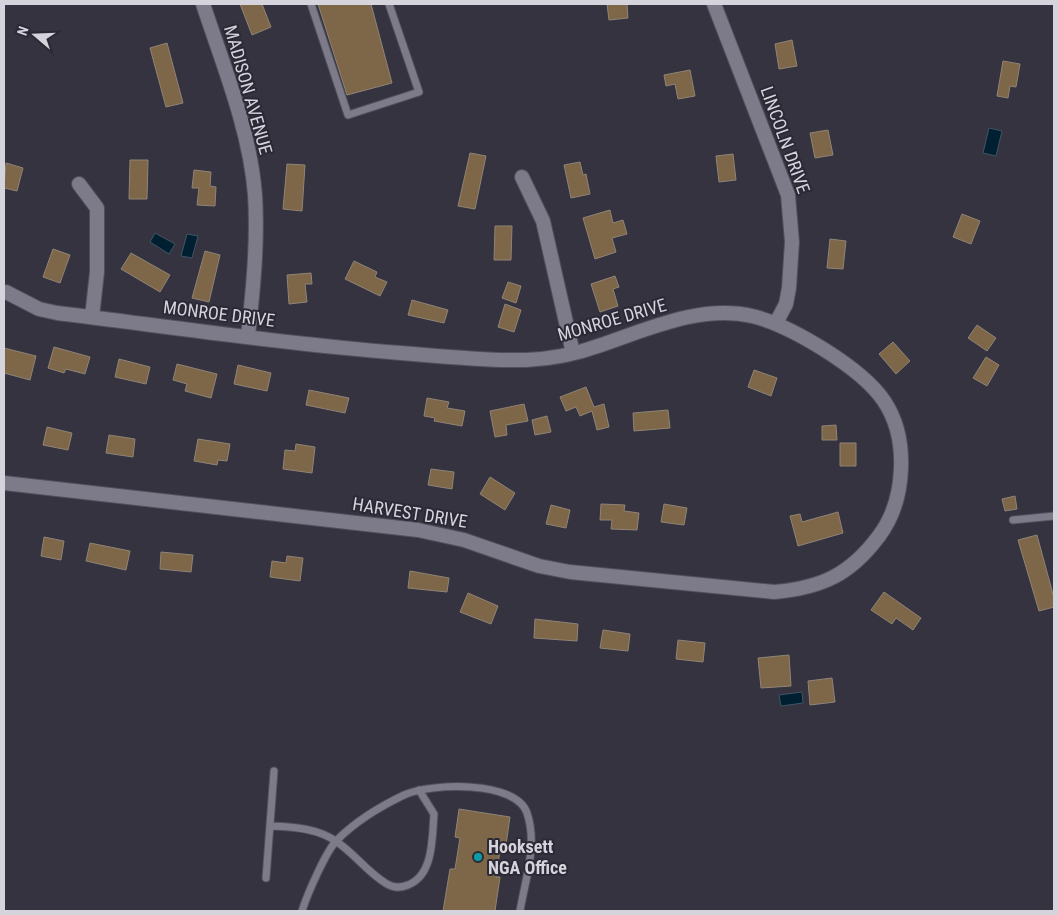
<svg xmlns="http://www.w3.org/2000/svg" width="1058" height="915" font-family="'Roboto Condensed',sans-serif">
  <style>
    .water { fill: #001f31; stroke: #405564 }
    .building { fill: #7e6649; stroke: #8f8476 }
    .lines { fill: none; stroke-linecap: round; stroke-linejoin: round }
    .lane-casing { stroke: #514f5a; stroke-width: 9 }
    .street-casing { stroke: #514f5a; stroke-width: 16 }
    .lane { stroke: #7d7a89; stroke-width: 7 }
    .street { stroke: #7d7a89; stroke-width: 14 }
    .culture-dot { fill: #0f9aa8; stroke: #2c2936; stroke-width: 2 }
    .labels { text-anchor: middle; stroke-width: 4; stroke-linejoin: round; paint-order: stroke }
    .street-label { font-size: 18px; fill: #d5d4dc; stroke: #2c2936 }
    .poi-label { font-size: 18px; font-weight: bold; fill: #d5d4dc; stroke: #2c2936; text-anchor: start }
  </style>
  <rect width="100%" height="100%" fill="#363341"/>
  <!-- water -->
  <path class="water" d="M 989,128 L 1002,131 L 996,156 L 983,153 Z
    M 155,233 L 175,244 L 169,254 L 150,242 Z
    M 187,234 L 198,236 L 192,258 L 181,256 Z
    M 802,692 L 803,703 L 781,706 L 779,695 Z"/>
  <!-- building -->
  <path class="building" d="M 240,4 L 262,4 L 271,27 L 252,35 Z
    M 318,4 L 371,4 L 392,83 L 347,95 Z
    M 607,4 L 627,4 L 628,18 L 609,20 Z
    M 792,40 L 797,66 L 779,69 L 775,44 Z
    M 167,43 L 183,103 L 166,107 L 150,48 Z
    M 1003,61 L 1020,64 L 1016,87 L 1010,86 L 1008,98 L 997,96 Z
    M 690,70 L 695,96 L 678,99 L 675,84 L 666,86 L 664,75 Z
    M 828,130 L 833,155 L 815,158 L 810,133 Z
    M 470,153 L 486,156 L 475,209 L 458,206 Z
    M 733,154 L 736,180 L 719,182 L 716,156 Z
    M 130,160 L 148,160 L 147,199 L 129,199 Z
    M 580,162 L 583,175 L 586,174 L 590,194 L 571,198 L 564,165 Z
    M 6,163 L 23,168 L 17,191 L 4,188 Z
    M 287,164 L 305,165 L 302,211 L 283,209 Z
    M 194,170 L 211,172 L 210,186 L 216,187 L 215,206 L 197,205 L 199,188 L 192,188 Z
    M 610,210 L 613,223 L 623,220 L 627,234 L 612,238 L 616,252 L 595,259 L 583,218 Z
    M 962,214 L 980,221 L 971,244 L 953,237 Z
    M 495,226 L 512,226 L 511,260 L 494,260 Z
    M 830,239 L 846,241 L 843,269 L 827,268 Z
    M 53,249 L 70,255 L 60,283 L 43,277 Z
    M 205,251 L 220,255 L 209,302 L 192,298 Z
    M 131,253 L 170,275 L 160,292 L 121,269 Z
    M 354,261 L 377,272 L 375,277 L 387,282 L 380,296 L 345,279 Z
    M 311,273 L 312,284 L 305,284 L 307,302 L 289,304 L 287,275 Z
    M 615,276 L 619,287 L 613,289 L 618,306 L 600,312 L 591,284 Z
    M 508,282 L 521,286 L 516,303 L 502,298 Z
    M 412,300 L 448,310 L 444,323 L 408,315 Z
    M 505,304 L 521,310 L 514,332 L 498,327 Z
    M 977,325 L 996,338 L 987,351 L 968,338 Z
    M 893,342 L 910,361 L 896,374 L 879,354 Z
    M 54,347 L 90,357 L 85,374 L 66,369 L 64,373 L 48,368 Z
    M 4,348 L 36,356 L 30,380 L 4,373 Z
    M 986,357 L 999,365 L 987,386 L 973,378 Z
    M 119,359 L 150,367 L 146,384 L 115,377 Z
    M 177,364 L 217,374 L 211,398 L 185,391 L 187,384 L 173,380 Z
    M 238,365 L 271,373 L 267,391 L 234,384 Z
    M 754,370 L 777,378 L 771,396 L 748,387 Z
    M 586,387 L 594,407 L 604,404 L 609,427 L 597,430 L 592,411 L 580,416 L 576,407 L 566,411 L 560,397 Z
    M 309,390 L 349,398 L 345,413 L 306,405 Z
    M 427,398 L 449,402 L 447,408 L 465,411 L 462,426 L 434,421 L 435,418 L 424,416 Z
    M 524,404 L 528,421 L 506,425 L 507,435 L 495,437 L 490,411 Z
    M 668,410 L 670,428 L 634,431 L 633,413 Z
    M 547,416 L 551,432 L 535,435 L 532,420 Z
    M 836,425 L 837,440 L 822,440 L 822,426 Z
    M 47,427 L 72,433 L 68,450 L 43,445 Z
    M 109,435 L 135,439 L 133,457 L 106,453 Z
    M 198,439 L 230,444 L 227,461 L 218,460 L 217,465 L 194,461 Z
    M 840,443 L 856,443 L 856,466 L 840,466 Z
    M 296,444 L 315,447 L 312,473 L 283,469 L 285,450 L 295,451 Z
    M 431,469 L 454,472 L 452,489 L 428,485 Z
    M 490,477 L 515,493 L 505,510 L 480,494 Z
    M 1015,496 L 1017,509 L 1005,511 L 1002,499 Z
    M 601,504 L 625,505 L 624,511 L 639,513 L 637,530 L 611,529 L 612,520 L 600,520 Z
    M 664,504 L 687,508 L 684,525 L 661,522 Z
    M 551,505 L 570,510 L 566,528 L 546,524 Z
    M 838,512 L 843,533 L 798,546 L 790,516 L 800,514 L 802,522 Z
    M 1037,535 L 1054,598 L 1054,607 L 1039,611 L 1018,540 Z
    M 44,537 L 64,541 L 61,560 L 41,556 Z
    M 90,543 L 130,551 L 126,570 L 86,561 Z
    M 161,552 L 193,555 L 191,572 L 160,569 Z
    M 287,556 L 303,558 L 300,581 L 270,577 L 272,561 L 286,563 Z
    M 410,571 L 449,578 L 447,592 L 408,588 Z
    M 884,592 L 921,618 L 913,630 L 896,618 L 892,624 L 871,610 Z
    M 468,593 L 498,606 L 491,624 L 460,612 Z
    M 535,619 L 578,624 L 577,641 L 534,638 Z
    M 603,630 L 630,634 L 628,651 L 600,648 Z
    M 678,640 L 705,643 L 703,662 L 676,659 Z
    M 789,655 L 791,686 L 761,688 L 758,658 Z
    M 832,678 L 835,702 L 810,705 L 808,681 Z
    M 459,809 L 510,817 L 506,845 L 501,844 L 496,877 L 500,877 L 495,911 L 443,911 L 450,869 L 455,869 L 460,838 L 455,837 Z"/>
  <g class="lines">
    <!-- lane casing -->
    <g class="lane-casing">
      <path id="lane" d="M 311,4 L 348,115 L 419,92 L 389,4
        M 1013,520 L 1054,516
        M 271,826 C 293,827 318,828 337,842 C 355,854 368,873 387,884 C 394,888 401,888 408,885 C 434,875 432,837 434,814 L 419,790
        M 266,878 L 274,771
        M 302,911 C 307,895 326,851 337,840 C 355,822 381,806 404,795 C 430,783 516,780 527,813 C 538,845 525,880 520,911"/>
    </g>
    <!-- street casing -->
    <g class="street-casing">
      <path id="street" d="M 203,4 C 223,65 250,130 255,195 C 258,242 253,290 248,336
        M 714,4 L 788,195 L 792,242 L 789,288 L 786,304 L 776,323
        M 522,177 L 543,221 L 573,353
        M 79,184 L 97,208 L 97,272 L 92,317
        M 4,483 L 418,530 L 464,540 L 539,566 L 570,572 L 774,592 C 821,588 850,575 879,536 C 906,500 909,438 884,401 C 862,368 790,325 752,316 C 701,304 646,330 598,346 C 576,354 549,359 526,360 C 484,361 442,356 401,353 C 286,344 171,327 57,313 L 39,309 L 6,292"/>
    </g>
    <!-- lane -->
    <use href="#lane" class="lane"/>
    <!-- street -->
    <use href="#street" class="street"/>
  </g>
  <!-- markers -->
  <circle class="culture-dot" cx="478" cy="857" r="5"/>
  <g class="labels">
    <!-- street labels -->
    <g class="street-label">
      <text transform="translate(248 90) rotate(74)" y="6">MADISON AVENUE</text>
      <text transform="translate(785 140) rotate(70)" y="6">LINCOLN DRIVE</text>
      <text transform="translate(219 314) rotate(7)" y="6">MONROE DRIVE</text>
      <text transform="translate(612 320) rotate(-16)" y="6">MONROE DRIVE</text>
      <text transform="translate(410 513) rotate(9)" y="6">HARVEST DRIVE</text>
    </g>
    <!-- poi labels -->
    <g class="poi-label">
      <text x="488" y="853">Hooksett<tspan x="488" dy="21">NGA Office</tspan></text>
    </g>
  </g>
  <!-- border -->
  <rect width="1058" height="915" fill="none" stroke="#d5d4dc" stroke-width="10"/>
  <!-- north arrow -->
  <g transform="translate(35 35) rotate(289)" stroke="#2c2936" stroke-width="4" paint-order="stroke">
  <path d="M0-4L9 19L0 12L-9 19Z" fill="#d5d4dc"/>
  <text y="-8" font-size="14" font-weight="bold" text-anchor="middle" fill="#d5d4dc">N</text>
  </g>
</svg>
